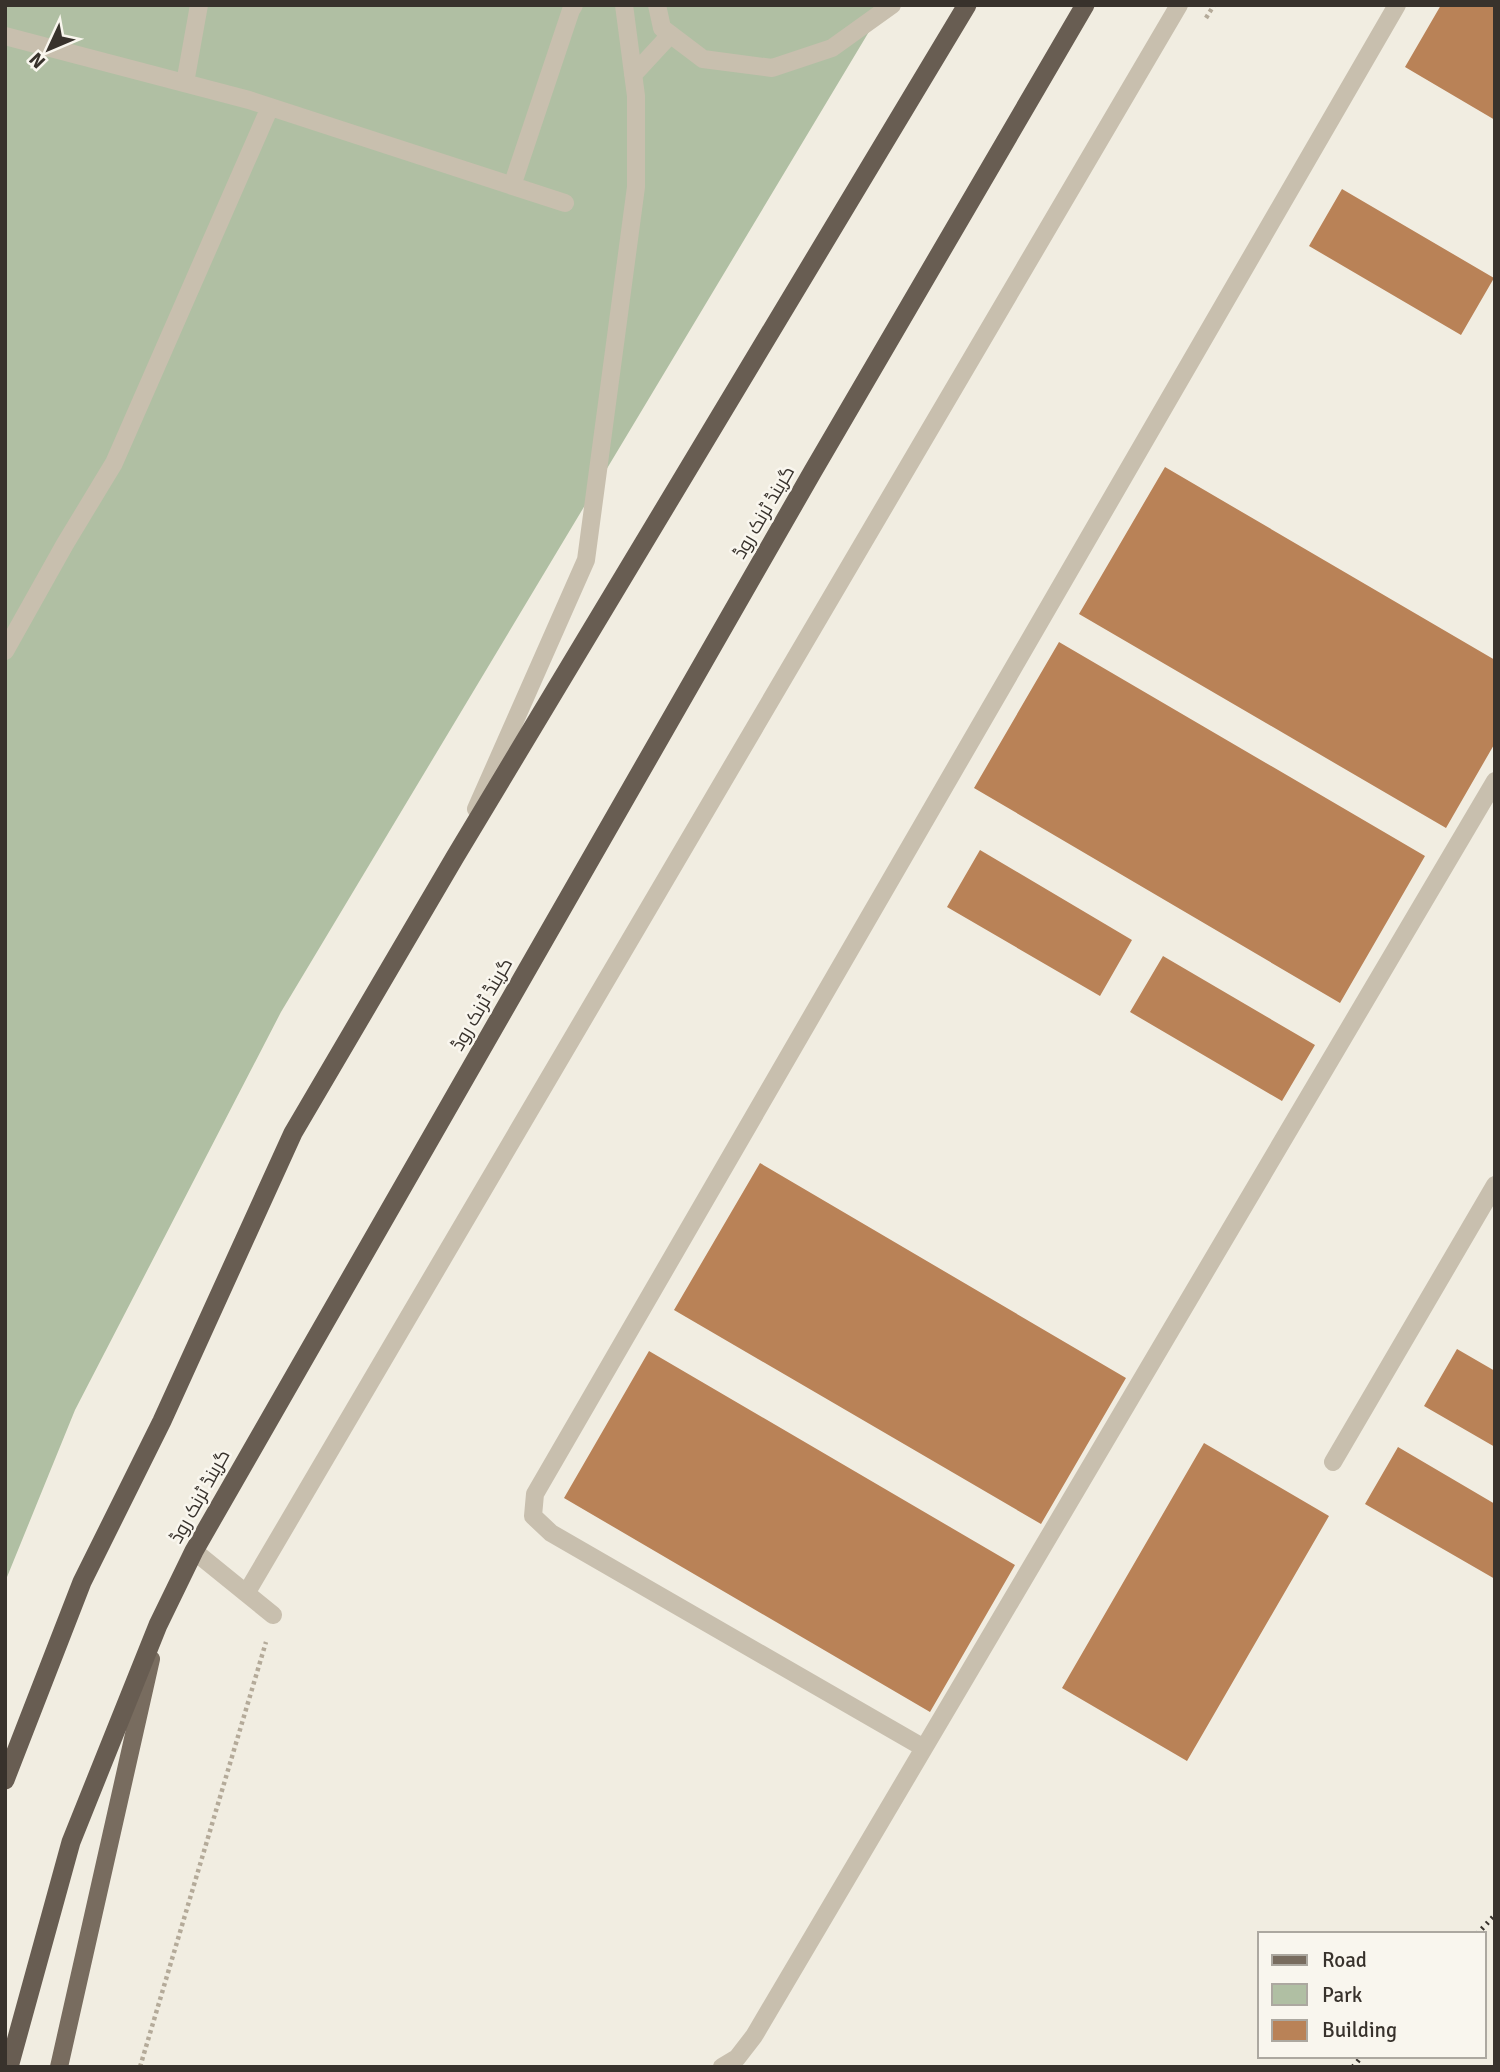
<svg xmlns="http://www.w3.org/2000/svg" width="1500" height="2072" font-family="Signika,Cairo,sans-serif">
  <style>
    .green { fill: #b0bfa3 }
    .building { fill: #b98257 }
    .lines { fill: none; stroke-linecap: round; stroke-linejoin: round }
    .path { stroke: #b4aa99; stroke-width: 4.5; stroke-dasharray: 3.5 3.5; stroke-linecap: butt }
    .service { stroke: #c8bfae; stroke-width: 18 }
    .minor { stroke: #c8bfae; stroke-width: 18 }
    .primary { stroke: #786c5f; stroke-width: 18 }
    .trunk { stroke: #685d52; stroke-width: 19 }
    .rail { stroke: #38322c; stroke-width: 5; stroke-dasharray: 2 5; stroke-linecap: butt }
    .labels { text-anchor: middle; stroke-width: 5; stroke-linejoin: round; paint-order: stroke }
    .street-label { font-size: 19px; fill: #38322c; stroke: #f9f6ee }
  </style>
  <rect width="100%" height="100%" fill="#f1ede1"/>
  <!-- green -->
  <path class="green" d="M 5,5 L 885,5 L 281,1012 L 75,1410 L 5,1582 Z"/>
  <!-- building -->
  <path class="building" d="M 1441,5 L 1495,5 L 1495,120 L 1405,67 Z
    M 1342,189 L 1494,278 L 1461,335 L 1309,246 Z
    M 1165,467 L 1495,660 L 1495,743 L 1446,828 L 1079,614 Z
    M 1059,642 L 1425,856 L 1340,1003 L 974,788 Z
    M 980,850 L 1132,940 L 1100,996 L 947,907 Z
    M 1163,956 L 1315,1045 L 1282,1101 L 1130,1012 Z
    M 760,1163 L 1126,1378 L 1041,1524 L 674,1310 Z
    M 1457,1349 L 1495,1371 L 1495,1447 L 1424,1406 Z
    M 649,1351 L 1015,1565 L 930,1712 L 564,1498 Z
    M 1204,1443 L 1329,1516 L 1187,1761 L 1062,1688 Z
    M 1398,1447 L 1495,1504 L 1495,1579 L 1365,1504 Z"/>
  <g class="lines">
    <!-- path -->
    <path class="path" d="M 1206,18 L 1214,5
      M 140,2067 L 266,1642"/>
    <!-- service -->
    <path class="service" d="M 657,5 L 662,28 L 703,59 L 772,68 L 832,48 L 892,5
      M 5,36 L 249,100 L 565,203
      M 633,75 L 670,35
      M 185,83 L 199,5
      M 512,186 L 571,10 L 574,5
      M 5,651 L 65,544 L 114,463 L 270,107
      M 476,809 L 586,560 L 636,187 L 636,96 L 624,5
      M 194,1551 L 273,1615
      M 247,1592 L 1179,5"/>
    <!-- minor -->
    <path class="minor" d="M 1333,1462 L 1495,1185
      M 924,1748 L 551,1533 L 533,1516 L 535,1494 L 1397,5
      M 722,2067 L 737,2058 L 754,2036 L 1495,781"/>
    <!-- primary -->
    <path class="primary" d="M 59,2067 L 151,1659"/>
    <!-- trunk -->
    <path class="trunk" d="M 5,1780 L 82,1582 L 162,1421 L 293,1133 L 455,857 L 967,5
      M 9,2067 L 71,1842 L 158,1625 L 194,1551 L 813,471 L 1085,5"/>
    <!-- rail -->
    <path class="rail" d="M 1477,1934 L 1495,1915
      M 1353,2067 L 1362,2056"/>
  </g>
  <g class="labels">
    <!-- street labels -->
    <g class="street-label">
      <text transform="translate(763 512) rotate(-60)" y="7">گرینڈ ٹرنک روڈ</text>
      <text transform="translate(481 1004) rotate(-60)" y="7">گرینڈ ٹرنک روڈ</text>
      <text transform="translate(199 1496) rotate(-61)" y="7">گرینڈ ٹرنک روڈ</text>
    </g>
  </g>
  <!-- border -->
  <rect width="1500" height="2072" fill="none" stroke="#38322c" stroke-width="14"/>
  <!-- legend -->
  <rect x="1258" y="1932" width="228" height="126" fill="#f9f6ee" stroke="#aca8a0" stroke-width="2"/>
  <rect x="1272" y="1955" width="35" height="10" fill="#786c5f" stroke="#aca8a0" stroke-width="2"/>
  <text x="1322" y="1967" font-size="21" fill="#38322c">Road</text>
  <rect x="1272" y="1984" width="35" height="21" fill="#b0bfa3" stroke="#aca8a0" stroke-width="2"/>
  <text x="1322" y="2002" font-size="21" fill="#38322c">Park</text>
  <rect x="1272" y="2020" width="35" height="21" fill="#b98257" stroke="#aca8a0" stroke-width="2"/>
  <text x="1322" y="2037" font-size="21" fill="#38322c">Building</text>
  <!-- north arrow -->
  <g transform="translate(49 49) rotate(226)" stroke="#f9f6ee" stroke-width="5" paint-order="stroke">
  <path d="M0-5L12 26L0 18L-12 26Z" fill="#38322c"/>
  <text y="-10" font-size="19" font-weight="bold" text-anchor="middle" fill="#38322c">N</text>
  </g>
</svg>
